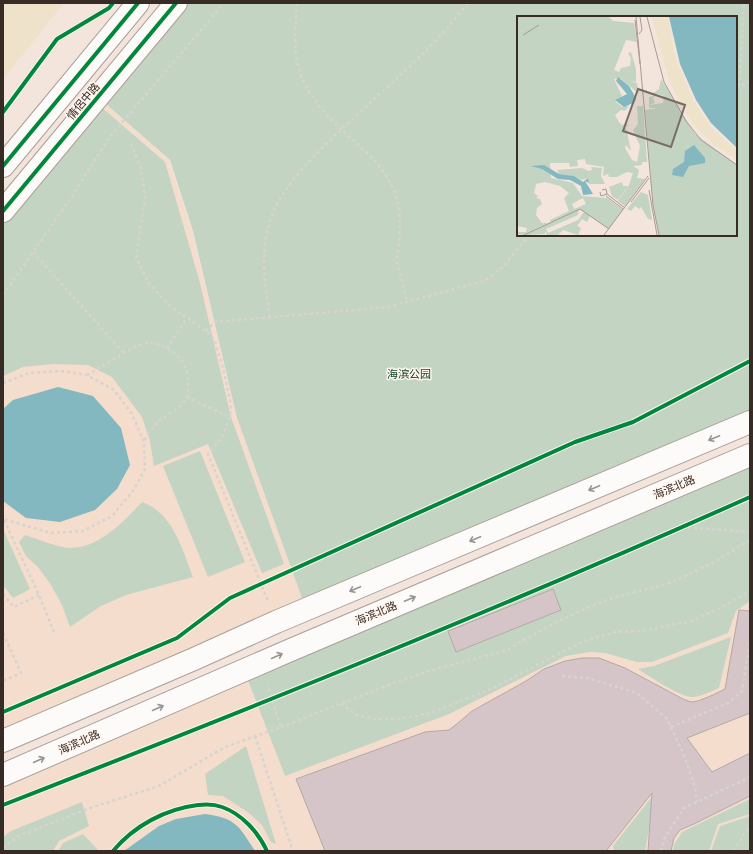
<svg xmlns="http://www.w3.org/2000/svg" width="753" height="854" font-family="Quicksand,'Noto Sans SC',sans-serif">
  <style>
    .built { fill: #f4ddcc }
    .green { fill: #c3d4c2; fill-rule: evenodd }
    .sand { fill: #eee2ca }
    .water { fill: #84b8c0 }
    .building { fill: #d5c5c8; stroke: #b4a8a8 }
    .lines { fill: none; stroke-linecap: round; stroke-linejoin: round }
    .primary-casing { stroke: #aaa099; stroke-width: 24 }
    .trunk-casing { stroke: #aaa099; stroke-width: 24 }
    .path { stroke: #d7d3d0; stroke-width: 2.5; stroke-dasharray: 3 3; stroke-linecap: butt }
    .primary { stroke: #fdfbfa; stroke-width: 22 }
    .trunk { stroke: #fdfbfa; stroke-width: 22 }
    .cycleway-casing { stroke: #fff5ed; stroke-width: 6 }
    .cycleway { stroke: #00873e; stroke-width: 4 }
    .oneway { stroke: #9a9490 }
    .labels { text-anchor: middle; stroke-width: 3; stroke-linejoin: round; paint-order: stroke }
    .street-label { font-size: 11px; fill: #362c25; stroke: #fff5ed }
    .park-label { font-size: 11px; fill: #13442c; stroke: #fff5ed }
    .inset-road { fill: none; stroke: #a79b93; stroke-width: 1 }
    .view { fill: #786d65; fill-opacity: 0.15; stroke: #786d65; stroke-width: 2 }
    .inset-edge { fill: none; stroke: #362c25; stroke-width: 2 }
  </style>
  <rect width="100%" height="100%" fill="#f3e5dc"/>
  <!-- built -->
  <path class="built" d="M 98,97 L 169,160 L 192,231 L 237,418 L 306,609 L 3,741 L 3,212 Z
    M 750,456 L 750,816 L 720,826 L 711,851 L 3,851 L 3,777 Z"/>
  <!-- green -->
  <path class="green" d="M 177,3 L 750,3 L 750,422 L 306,609 L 237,418 L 193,231 L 170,160 L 98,97 ZM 518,17 L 736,17 L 736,235 L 518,235 Z
    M 100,106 L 165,162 L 200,283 L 231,417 L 284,564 L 262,573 L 208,444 L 154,466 L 150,441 L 142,417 L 112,377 L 88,365 L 54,364 L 23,367 L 3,376 L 3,225 Z
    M 200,451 L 245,562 L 208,577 L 163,466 Z
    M 750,461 L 750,601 L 736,611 L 728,633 L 652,662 L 637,662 L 605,653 L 590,652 L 566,656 L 449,714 L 285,776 L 246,675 Z
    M 142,502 C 173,513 182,549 193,577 L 126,595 L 101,606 L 70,627 L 62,605 L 51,585 L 38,567 L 26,556 L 19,542 L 25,535 C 37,539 57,547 69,548 C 100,548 123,522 142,502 Z
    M 3,529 L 30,589 L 13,598 L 3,585 Z
    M 731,637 L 719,688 C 711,691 700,697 692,697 C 680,697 649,676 638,669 L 654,666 Z
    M 246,746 L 276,844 L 271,842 L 262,825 L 249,813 L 223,796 L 208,795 L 205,774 Z
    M 658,789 L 658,815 L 649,829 L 645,851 L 614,851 L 613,846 Z
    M 750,799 L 750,814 L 718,824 L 709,851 L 673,851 L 674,845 L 682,832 Z
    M 82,802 L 89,826 L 59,841 L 53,851 L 3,851 L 3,837 L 11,831 Z
    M 750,816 L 750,851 L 711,851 L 720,826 Z
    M 83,834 L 99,851 L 58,851 L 63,843 Z"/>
  <!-- sand -->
  <path class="sand" d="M 3,3 L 64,3 L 3,79 Z"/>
  <!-- water -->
  <path class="water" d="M 58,387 L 93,396 L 121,428 L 130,465 L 117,489 L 95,510 L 60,522 L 26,518 L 3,501 L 3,409 L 13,400 Z
    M 205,814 C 236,818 239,826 255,851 L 124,851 L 159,826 L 176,819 Z"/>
  <!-- building -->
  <path class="building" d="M 553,589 L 561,610 L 456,652 L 448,631 Z
    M 739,610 L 750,611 L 750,713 L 687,738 L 712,772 L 750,753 L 750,796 L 694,824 L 680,830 L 674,838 L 671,851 L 648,851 L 652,793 L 606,851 L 325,851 L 296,779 L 425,732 L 449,730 L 458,723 L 472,711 L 526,681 L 544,669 L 565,661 L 582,658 L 599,658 L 625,668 L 683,699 L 691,702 L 698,701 L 713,695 L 725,689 Z"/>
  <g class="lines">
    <!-- primary casing -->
    <g class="primary-casing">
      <path id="primary" d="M 3,741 L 194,659 L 276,622 L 750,422
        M 3,775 L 286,652 L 750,455"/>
    </g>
    <!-- trunk casing -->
    <g class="trunk-casing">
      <path id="trunk" d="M 3,166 L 138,3
        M 3,211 L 176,3"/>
    </g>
    <!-- path -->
    <path class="path" d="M 297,3 C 296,20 294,38 296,55 C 299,84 322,113 343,131 C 363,149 383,165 394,191 C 400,206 401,223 399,239 C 399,246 397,254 397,260 C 399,274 404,288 407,302
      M 739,86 L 744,3
      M 736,87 L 750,82
      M 131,144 L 141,169 L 145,198 L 136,257 L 148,282 L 170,306 L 210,334 L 215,342 L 223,368 L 231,404 L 230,417 L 225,430 L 219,442 L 208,454 L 268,601
      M 33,252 L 124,353
      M 3,295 L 73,195 L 108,139 L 224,3
      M 270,317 C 265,287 260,254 269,224 C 282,178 341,131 375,98 C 408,69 441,38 468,3
      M 206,331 L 215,322 L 388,307 L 484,281 L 503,267 L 529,235
      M 167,348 L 187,318
      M 87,375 C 100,368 135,344 146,343 C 162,343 174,351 183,362 C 188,369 190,391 186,398 C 180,411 163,415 154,426 C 150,430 147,436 144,441
      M 3,383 L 29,373 L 61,371 L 87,375 L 114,390 L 132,414 L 144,442 L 145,469 L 133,491 L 112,516 L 83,531 L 51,533 L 3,519
      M 187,397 L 230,417
      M 4,520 L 39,595 L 54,632
      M 682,527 L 750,532
      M 3,594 L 14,607 L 39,595
      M 3,633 L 21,673 L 3,681
      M 562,676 L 587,678 L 637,693 L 667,719 L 684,755 L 695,787 L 697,802
      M 341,704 L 357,715 L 375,719 L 398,719 L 431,713 L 493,688 L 562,652 L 587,640 L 616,632 L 641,631 L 692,621 L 720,608 L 750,591
      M 281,727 L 399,681 L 436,669 L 505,651 L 556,622 L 606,600 L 670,583 L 716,561 L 750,540
      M 671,727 L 728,703 L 742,691 L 750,641
      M 255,736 L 293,851
      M 3,848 L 16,837 L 90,808 L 159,786 L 225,747 L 281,727 L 267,685
      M 661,851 L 664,839 L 684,808 L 750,777
      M 733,851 L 750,826"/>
    <!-- primary -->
    <use href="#primary" class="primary"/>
    <!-- trunk -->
    <use href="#trunk" class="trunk"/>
    <!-- cycleway casing -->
    <g class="cycleway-casing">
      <path id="cycleway" d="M 3,112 L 57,39 L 109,8 L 113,3
        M 3,166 L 138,3
        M 3,211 L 176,3
        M 3,712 L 177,638 L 230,598 L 575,442 L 633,422 L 750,361
        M 3,805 C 254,707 504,607 750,497
        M 113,851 C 134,826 165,809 198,805 C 206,804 214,804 222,807 C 242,814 258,832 267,851"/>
    </g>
    <!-- cycleway -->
    <use href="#cycleway" class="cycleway"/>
  </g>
  <!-- one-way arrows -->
  <defs><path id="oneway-shaft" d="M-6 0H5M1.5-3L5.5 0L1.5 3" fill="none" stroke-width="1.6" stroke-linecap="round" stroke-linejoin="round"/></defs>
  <g class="oneway">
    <use href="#oneway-shaft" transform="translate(714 438) rotate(157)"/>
    <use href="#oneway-shaft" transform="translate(594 488) rotate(157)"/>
    <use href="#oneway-shaft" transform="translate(475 539) rotate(157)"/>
    <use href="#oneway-shaft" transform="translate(355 589) rotate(157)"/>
    <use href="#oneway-shaft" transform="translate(410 599) rotate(-23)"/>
    <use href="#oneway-shaft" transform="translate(277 656) rotate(-24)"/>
    <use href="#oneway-shaft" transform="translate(158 708) rotate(-24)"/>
    <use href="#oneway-shaft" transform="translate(39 760) rotate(-24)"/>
  </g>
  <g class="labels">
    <!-- street labels -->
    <g class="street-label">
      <text transform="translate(83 101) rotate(-50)" y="4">情侶中路</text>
      <text transform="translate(674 487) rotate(-23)" y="4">海滨北路</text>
      <text transform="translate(376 613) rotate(-23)" y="4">海滨北路</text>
      <text transform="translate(79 742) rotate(-24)" y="4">海滨北路</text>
    </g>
    <!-- park labels -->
    <g class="park-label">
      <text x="409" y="378">海滨公园</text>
    </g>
  </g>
  <!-- overview -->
  <g transform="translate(517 16)">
    <rect width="220" height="220" fill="#f3e5dc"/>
    <path d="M 0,1 L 92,1 L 96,5 L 117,7 L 120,26 L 109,24 L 97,54 L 102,56 L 104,52 L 113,50 L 114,42 L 111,37 L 114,36 L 119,53 L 119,66 L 112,65 L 120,67 L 122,78 L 103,62 L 97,63 L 105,80 L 98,85 L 105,91 L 112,89 L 108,95 L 104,94 L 98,99 L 102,106 L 105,109 L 109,107 L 112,111 L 106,109 L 109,111 L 114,135 L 109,129 L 108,132 L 115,144 L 120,146 L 123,130 L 116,114 L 121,108 L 120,90 L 126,90 L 130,146 L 125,146 L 125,149 L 116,150 L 122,154 L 120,162 L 128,163 L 108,190 L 101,185 L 112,169 L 116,157 L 110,156 L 100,161 L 92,161 L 91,158 L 86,160 L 87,151 L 69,148 L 68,143 L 60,144 L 61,150 L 53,151 L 52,147 L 33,147 L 34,162 L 56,167 L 65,180 L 90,182 L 106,194 L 92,213 L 73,200 L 70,206 L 65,203 L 60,210 L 64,212 L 61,219 L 46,214 L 41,219 L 30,219 L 28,215 L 28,218 L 7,219 L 34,206 L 33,204 L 52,195 L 47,182 L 52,177 L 43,170 L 28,166 L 19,168 L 17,177 L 21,180 L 19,182 L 23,183 L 25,188 L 20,192 L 19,199 L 25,207 L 31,207 L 6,219 L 0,218 L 0,216 L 9,216 L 10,212 L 0,210 ZM 66,182 L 69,188 L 57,193 L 55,188 ZM 62,193 L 67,196 L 61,204 L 31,217 L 29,213 L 61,199 ZM 144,63 L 178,118 L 220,149 L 220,219 L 142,219 L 136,189 L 128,94 L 140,92 L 132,92 L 132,89 L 146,87 L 147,80 L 141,78 L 136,82 L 138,87 L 132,89 L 132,81 L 137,80 L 135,78 L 142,73 ZM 74,151 L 85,152 L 84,160 L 88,168 L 72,168 L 71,162 L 64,164 L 57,162 L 57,160 L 42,158 L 40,154 L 65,152 L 72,155 L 75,154 ZM 105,166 L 106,170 L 111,170 L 101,184 L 95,180 L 92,171 ZM 124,176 L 131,179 L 135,204 L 131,203 L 124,191 L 122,193 L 118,190 L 114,195 L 110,193 Z" fill="#c3d4c2" fill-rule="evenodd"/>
    <path d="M 135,1 L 151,1 L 158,41 L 176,84 L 196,114 L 220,134 L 220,144 L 196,128 L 175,107 L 153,68 Z" fill="#eee2ca"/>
    <path d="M 152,1 L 220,1 L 220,132 L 194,107 L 179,84 L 163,48 ZM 101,61 L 112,70 L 119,82 L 118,86 L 107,91 L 98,84 L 110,78 L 99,65 ZM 177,129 L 188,142 L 188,147 L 172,150 L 166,161 L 155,159 L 156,153 L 167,146 L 168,135 ZM 27,149 L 42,158 L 57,160 L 66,166 L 71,162 L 72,167 L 68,165 L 76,178 L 66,179 L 64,170 L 53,164 L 41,163 L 25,153 L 14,150 Z" fill="#84b8c0"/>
    <path class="inset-road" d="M 119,1 L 136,189 L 142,219M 130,1 L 147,66 L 169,105 L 184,124 L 220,149M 118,4 L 123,48M 122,18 L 125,14 L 123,1M 6,19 L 22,9M 132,174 L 140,219M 83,176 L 84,180 L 90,178 L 89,173 L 85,174M 90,178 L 108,192M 89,180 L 106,193M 114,186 L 132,162M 7,219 L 63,193 L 92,213M 87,219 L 131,160"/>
    <path class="view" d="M 121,73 L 168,89 L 154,131 L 106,115 Z"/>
    <rect width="220" height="220" class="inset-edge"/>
  </g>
  <!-- border -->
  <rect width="753" height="854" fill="none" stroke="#362c25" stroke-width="8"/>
</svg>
